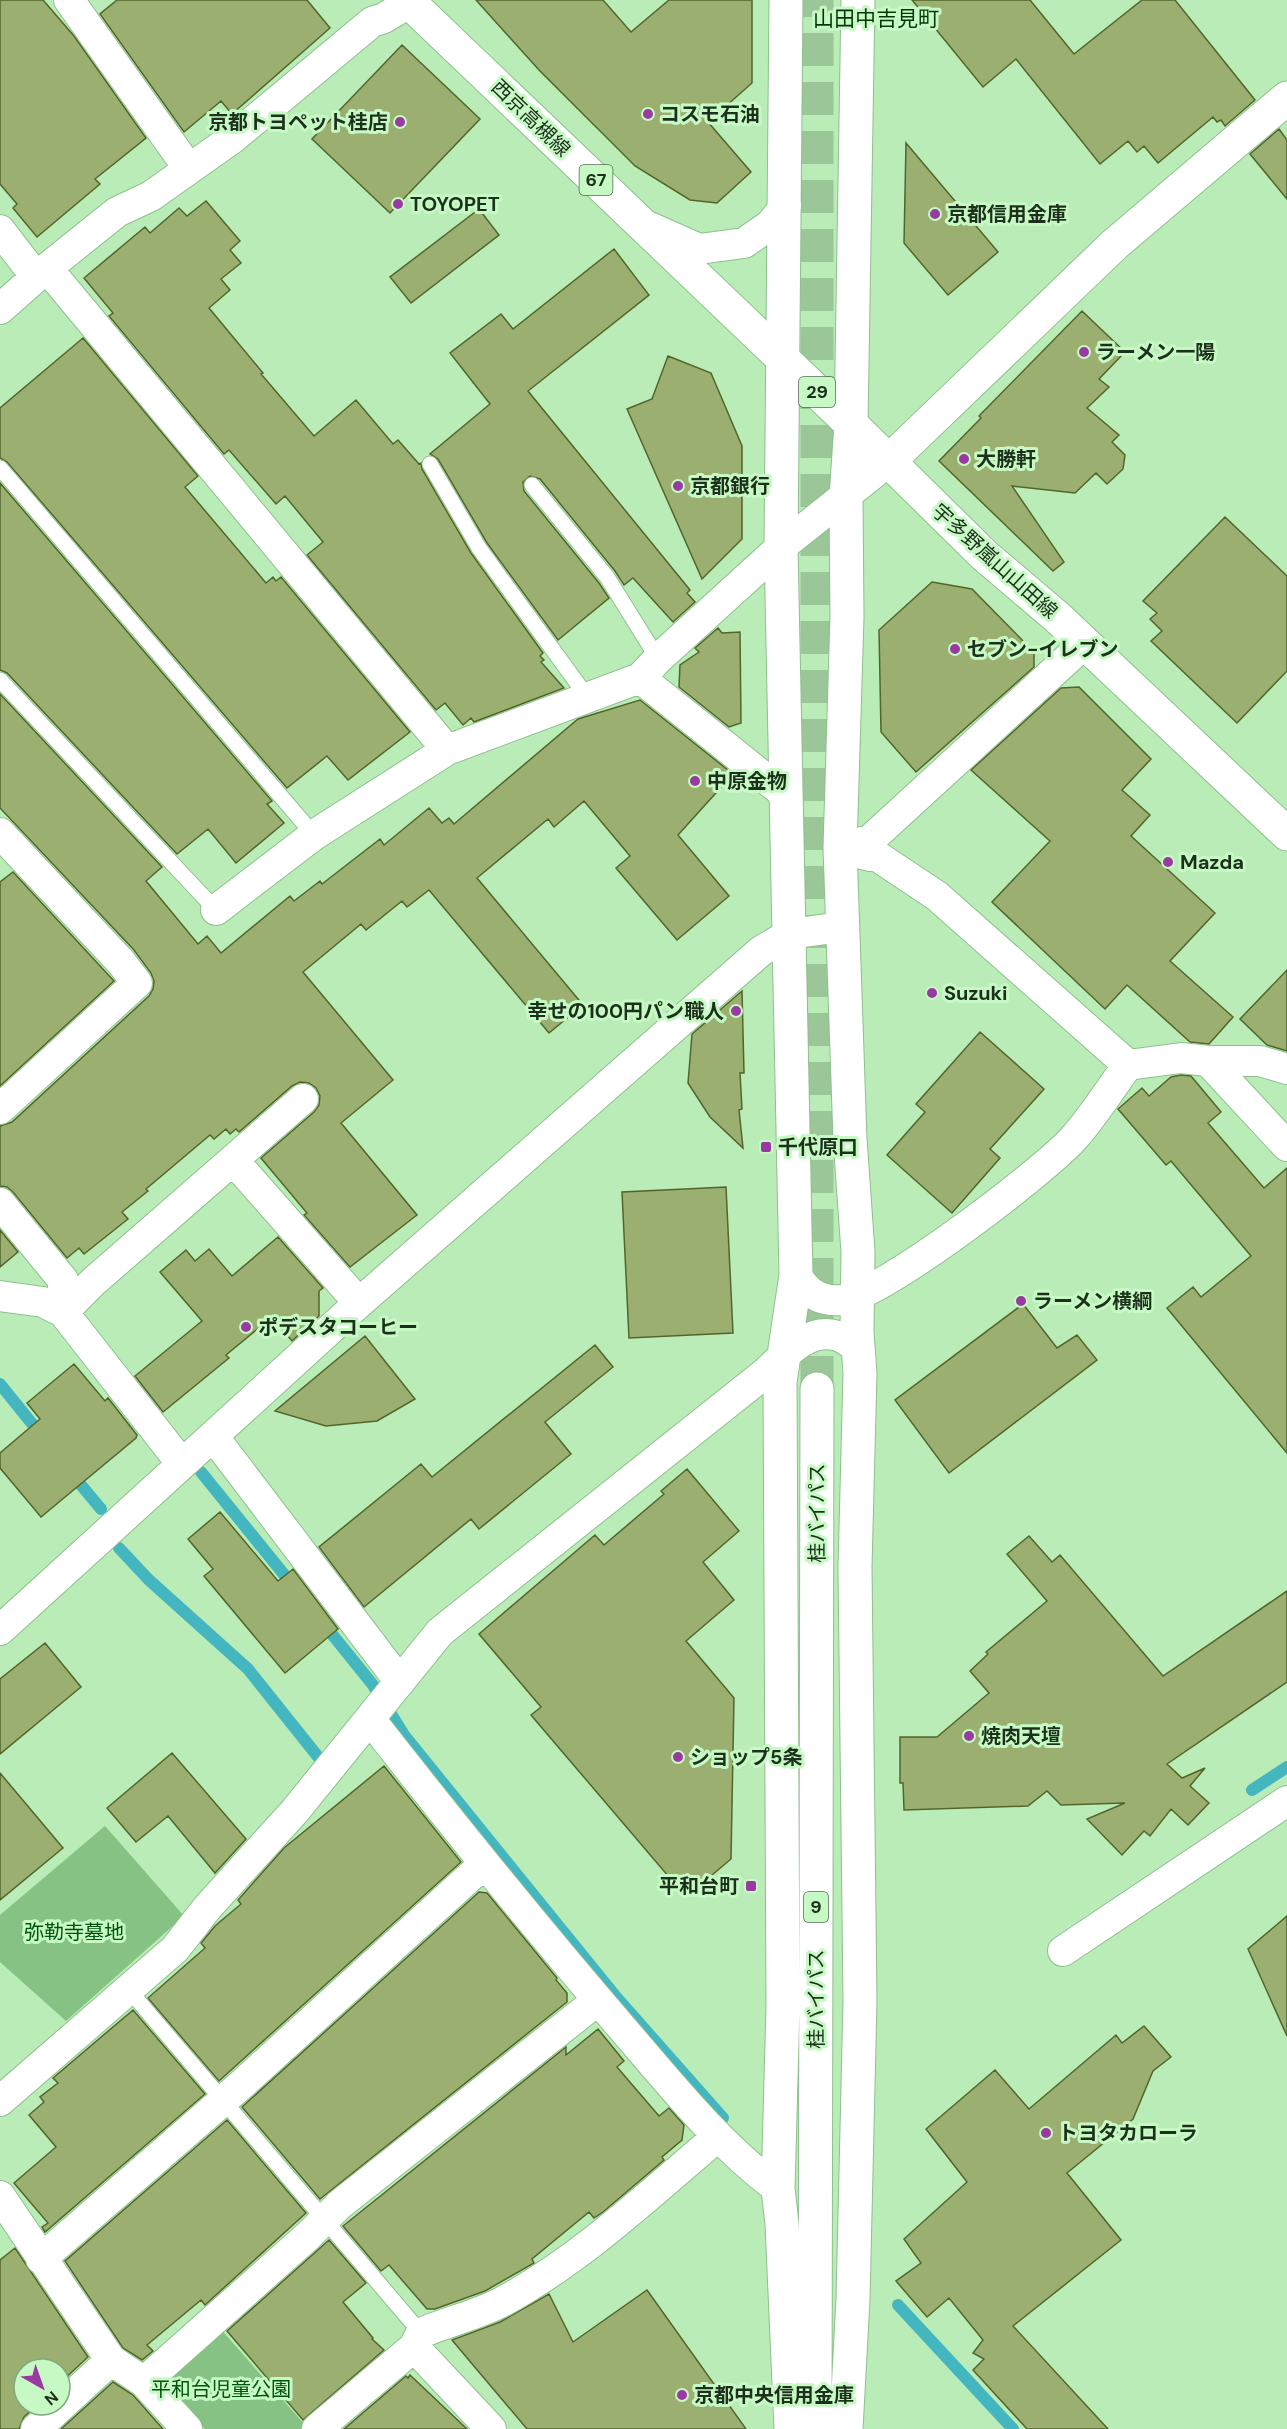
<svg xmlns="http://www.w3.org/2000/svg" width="1287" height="2429" font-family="'DM Sans','Noto Sans JP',sans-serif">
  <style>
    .green { fill: #85c283 }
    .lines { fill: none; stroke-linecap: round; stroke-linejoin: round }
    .stream { stroke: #44b6c0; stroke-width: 12 }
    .building { fill: #9aaf70; stroke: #536629; stroke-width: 1.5 }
    .trunk-tunnel { stroke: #9ac698; stroke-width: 33; stroke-dasharray: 33 16; stroke-linecap: butt }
    .service-casing { stroke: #8ec08d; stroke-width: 17 }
    .minor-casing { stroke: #8ec08d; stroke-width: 32 }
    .tertiary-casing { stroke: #8ec08d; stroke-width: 35 }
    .primary-casing { stroke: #8ec08d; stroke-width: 35 }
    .trunk-casing { stroke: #8ec08d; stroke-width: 35 }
    .service { stroke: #fff; stroke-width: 15 }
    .minor { stroke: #fff; stroke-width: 30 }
    .tertiary { stroke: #fff; stroke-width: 33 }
    .primary { stroke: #fff; stroke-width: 33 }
    .trunk { stroke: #fff; stroke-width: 33 }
    .poi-dot { fill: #993aa3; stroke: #c6f9c4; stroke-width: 2 }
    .labels { text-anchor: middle; stroke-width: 6; stroke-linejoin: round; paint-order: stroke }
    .shield { fill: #c6f9c4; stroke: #4f6c4e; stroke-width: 1.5 }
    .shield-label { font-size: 18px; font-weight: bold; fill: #1c301c }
    .poi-label { font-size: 20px; font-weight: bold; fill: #1c301c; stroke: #c6f9c4; text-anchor: start }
    .street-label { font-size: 20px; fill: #1c301c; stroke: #c6f9c4 }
    .park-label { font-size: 20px; fill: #01540b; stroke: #c6f9c4 }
    .neighbourhood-label { font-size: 21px; fill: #053608; stroke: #c6f9c4 }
  </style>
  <rect width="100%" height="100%" fill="#b9ecb7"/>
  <!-- green -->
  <path class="green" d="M 105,1826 L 184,1916 L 66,2021 L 0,1962 L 0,1915 Z
    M 219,2327 L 305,2425 L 300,2429 L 205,2429 L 167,2389 L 167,2373 Z"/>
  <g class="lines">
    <!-- stream -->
    <path class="stream" d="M 0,1384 L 42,1436
      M 201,1472 L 295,1588
      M 71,1473 L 101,1509
      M 119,1548 L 149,1580 L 248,1669 L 323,1763
      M 323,1623 L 373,1685 L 404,1735 L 518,1876 L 617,1998 L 723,2118
      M 1252,1790 L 1287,1767
      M 898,2305 L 1013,2429"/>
  </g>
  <!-- building -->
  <path class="building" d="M 0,0 L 43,0 L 74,36 L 146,138 L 95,179 L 100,184 L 37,237 L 13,208 L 17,204 L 0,184 Z
    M 117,0 L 307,0 L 330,28 L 232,114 L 221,101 L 184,132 L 100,14 Z
    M 476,0 L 603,0 L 631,32 L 669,0 L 752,0 L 752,83 L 708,122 L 751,172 L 717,203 L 690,200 L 635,166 L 539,70 Z
    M 912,0 L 1030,0 L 1074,54 L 1142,0 L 1175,0 L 1255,100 L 1225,126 L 1221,120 L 1217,122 L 1213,117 L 1158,163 L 1144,146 L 1137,152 L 1128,141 L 1100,164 L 1016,59 L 983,87 Z
    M 402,45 L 480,119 L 390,213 L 312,139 Z
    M 1279,129 L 1287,140 L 1287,199 L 1250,154 Z
    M 906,143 L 998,252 L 948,295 L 904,243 Z
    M 206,201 L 240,241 L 230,250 L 241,263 L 221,279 L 230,290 L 209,308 L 263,373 L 261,374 L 314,436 L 356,400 L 393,444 L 398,440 L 419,464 L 421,463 L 422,469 L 471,553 L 543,653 L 540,656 L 544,660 L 541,662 L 564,688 L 474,722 L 471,718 L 463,725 L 445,703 L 436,710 L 307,555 L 323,542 L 285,496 L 276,504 L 229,450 L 224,454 L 109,316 L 113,313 L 84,278 L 145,227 L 150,233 L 179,208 L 187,216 Z
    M 479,209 L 499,235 L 411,303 L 390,277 Z
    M 614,249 L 649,295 L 528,391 L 690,590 L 687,593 L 695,602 L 673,622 L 633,578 L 624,585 L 615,571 L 540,479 L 530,476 L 523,482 L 524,491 L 599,583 L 609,598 L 558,640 L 487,543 L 438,459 L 430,454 L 490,404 L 450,353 L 501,314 L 513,329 Z
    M 1082,311 L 1125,352 L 1099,379 L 1109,387 L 1087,408 L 1119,435 L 1112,442 L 1125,455 L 1123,469 L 1107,484 L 1096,473 L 1075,493 L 1012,486 L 1064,562 L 1053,571 L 939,461 L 981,418 L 979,416 Z
    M 83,338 L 198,476 L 185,487 L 266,583 L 273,577 L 276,581 L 281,577 L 410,732 L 348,780 L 327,756 L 287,788 L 7,462 L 0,458 L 0,408 Z
    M 668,356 L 711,373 L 742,446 L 742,539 L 702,579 L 627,409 L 652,399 Z
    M 0,483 L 272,801 L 267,804 L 284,823 L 236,863 L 208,829 L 177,854 L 7,673 L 0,670 Z
    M 1225,517 L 1287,576 L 1287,671 L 1237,723 L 1151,641 L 1162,631 L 1150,619 L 1157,613 L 1143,601 Z
    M 932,582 L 972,589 L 1034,652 L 1034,667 L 916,772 L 881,732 L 879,630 Z
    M 718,628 L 722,633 L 740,632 L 741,723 L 729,727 L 679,687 L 680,665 L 699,652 L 695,648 Z
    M 1079,687 L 1151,759 L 1122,790 L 1150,815 L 1131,836 L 1215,913 L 1170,961 L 1233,1017 L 1209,1044 L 1190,1042 L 1127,985 L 1105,1009 L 992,902 L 1050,841 L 971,770 L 1061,688 Z
    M 0,694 L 162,867 L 146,881 L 198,944 L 207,936 L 221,953 L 290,896 L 294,901 L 320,881 L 322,884 L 380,839 L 384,845 L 429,808 L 442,823 L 449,818 L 454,824 L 578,719 L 640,700 L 733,774 L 678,835 L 729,896 L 677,940 L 616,868 L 630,856 L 584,801 L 554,827 L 548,819 L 477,878 L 583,1005 L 549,1033 L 429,890 L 407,907 L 402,901 L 366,930 L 361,924 L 303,972 L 393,1080 L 341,1123 L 417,1215 L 350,1267 L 304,1215 L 307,1213 L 261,1158 L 314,1112 L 319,1105 L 320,1096 L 316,1088 L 309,1083 L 300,1082 L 292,1086 L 239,1132 L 236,1129 L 230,1134 L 226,1129 L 214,1139 L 210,1135 L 146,1189 L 148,1191 L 122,1212 L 128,1219 L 84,1254 L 79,1248 L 67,1258 L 13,1192 L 7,1187 L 0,1186 L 0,1126 L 12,1122 L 149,996 L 153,989 L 154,981 L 151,973 L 134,950 L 0,808 Z
    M 13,872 L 114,981 L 0,1086 L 0,882 Z
    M 1287,970 L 1287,1051 L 1267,1045 L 1240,1019 Z
    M 742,991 L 744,1073 L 740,1073 L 742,1109 L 739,1110 L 743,1148 L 710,1117 L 688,1083 L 692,1034 Z
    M 980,1032 L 1044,1089 L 990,1149 L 1000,1158 L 952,1213 L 887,1155 L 925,1112 L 916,1104 Z
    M 1181,1075 L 1191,1076 L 1221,1112 L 1208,1123 L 1264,1188 L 1287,1168 L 1287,1453 L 1167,1308 L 1193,1287 L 1201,1297 L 1251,1256 L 1171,1161 L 1166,1165 L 1118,1109 L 1142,1088 L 1149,1096 L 1171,1077 Z
    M 726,1187 L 733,1333 L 629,1338 L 622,1192 Z
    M 0,1230 L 18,1252 L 0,1267 Z
    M 278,1237 L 323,1288 L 319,1291 L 319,1316 L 292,1341 L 272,1317 L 226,1355 L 229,1358 L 163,1412 L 135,1376 L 202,1321 L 160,1272 L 186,1250 L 195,1261 L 209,1249 L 232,1276 Z
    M 1023,1304 L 1057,1348 L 1077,1335 L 1097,1360 L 949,1473 L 895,1400 Z
    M 365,1336 L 415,1399 L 377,1421 L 326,1426 L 275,1411 Z
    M 595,1345 L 613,1367 L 545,1422 L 571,1454 L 479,1529 L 471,1519 L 364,1607 L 319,1547 L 421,1464 L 432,1477 Z
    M 74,1364 L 105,1401 L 108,1398 L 137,1435 L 136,1438 L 41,1517 L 0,1468 L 0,1453 L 40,1419 L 27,1403 Z
    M 687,1469 L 739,1531 L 703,1562 L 734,1600 L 686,1641 L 734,1698 L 731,1859 L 686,1897 L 531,1715 L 541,1707 L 479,1634 L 595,1535 L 604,1545 L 664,1494 L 661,1491 Z
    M 220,1512 L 278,1581 L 293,1569 L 338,1629 L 285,1673 L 204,1576 L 213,1569 L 188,1539 Z
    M 1029,1536 L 1052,1562 L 1060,1555 L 1163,1676 L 1287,1591 L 1287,1682 L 1167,1764 L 1182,1778 L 1205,1768 L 1190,1786 L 1209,1803 L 1188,1825 L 1171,1809 L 1150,1836 L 1144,1831 L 1122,1855 L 1087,1819 L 1125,1803 L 1061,1805 L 1047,1791 L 1028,1806 L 904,1810 L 903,1783 L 900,1783 L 900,1737 L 937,1737 L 989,1693 L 970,1671 L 988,1654 L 986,1652 L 1047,1601 L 1007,1554 Z
    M 45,1643 L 81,1687 L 0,1754 L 0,1679 Z
    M 172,1753 L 246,1839 L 215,1873 L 168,1816 L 136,1842 L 107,1808 Z
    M 384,1766 L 461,1862 L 219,2081 L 148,1998 L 205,1948 L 201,1943 L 215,1926 L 241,1904 L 238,1900 L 284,1848 Z
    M 0,1773 L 63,1848 L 0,1900 Z
    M 479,1892 L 487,1893 L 557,1978 L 556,1980 L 567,1993 L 567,2002 L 320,2199 L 242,2107 Z
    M 1287,1916 L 1287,2036 L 1248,1949 Z
    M 133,2010 L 205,2094 L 45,2232 L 42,2227 L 48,2223 L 14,2183 L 56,2147 L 29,2115 L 44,2102 L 40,2097 L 58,2083 L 53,2078 Z
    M 1144,2026 L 1171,2057 L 1153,2071 L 1133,2119 L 1067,2173 L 1121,2240 L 1013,2326 L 1108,2429 L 1027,2429 L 973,2370 L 984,2359 L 973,2353 L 983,2340 L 949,2298 L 927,2317 L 896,2281 L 921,2263 L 904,2239 L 967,2182 L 926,2129 L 995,2070 L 1029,2109 L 1116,2035 L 1122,2043 Z
    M 598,2029 L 624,2061 L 617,2067 L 659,2116 L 669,2108 L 684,2125 L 682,2140 L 662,2157 L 664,2160 L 603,2212 L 594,2218 L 589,2212 L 532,2259 L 534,2263 L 485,2291 L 435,2309 L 427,2309 L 389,2265 L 381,2271 L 343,2226 L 566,2047 L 566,2055 Z
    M 227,2120 L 306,2213 L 205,2305 L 201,2300 L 147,2345 L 153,2351 L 142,2360 L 123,2348 L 65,2261 Z
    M 329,2240 L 366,2283 L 343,2302 L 373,2338 L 372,2339 L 384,2350 L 303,2420 L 227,2331 Z
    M 15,2248 L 88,2357 L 60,2383 L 60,2369 L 24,2369 L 24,2405 L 37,2405 L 24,2417 L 19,2429 L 0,2429 L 0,2260 Z
    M 647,2290 L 746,2429 L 527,2429 L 452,2340 L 500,2322 L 549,2294 L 573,2342 Z
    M 410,2375 L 467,2429 L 344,2429 L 406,2376 L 408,2378 Z
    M 113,2382 L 133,2395 L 163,2429 L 61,2429 Z"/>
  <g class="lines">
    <!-- trunk-tunnel -->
    <path class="trunk-tunnel" d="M 817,1389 L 817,0"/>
    <!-- service casing -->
    <g class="service-casing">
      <path id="service" d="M 430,464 L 479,548 L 588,698
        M 0,468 L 314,835
        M 532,485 L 607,577 L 658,659
        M 0,680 L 216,910
        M 129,1990 L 421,2333"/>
    </g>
    <!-- minor casing -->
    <g class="minor-casing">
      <path id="minor" d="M 69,0 L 189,169
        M 647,226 L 699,249 L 744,243 L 770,225 L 786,205
        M 0,230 L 36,277
        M 47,268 L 447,750
        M 0,309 L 36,277 L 117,212 L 151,196 L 233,138 L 372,22 L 384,18 L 414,0
        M 640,678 L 785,794
        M 0,833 L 121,962 L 137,983 L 0,1109
        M 840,848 L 870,856 L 877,856 L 937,896 L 1128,1065
        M 840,848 L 870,840 L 1085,643
        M 216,910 L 314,835 L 447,750 L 640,678 L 658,659 L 781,547 L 889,461
        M 1208,1061 L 1287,1146
        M 234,1161 L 359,1303
        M 0,1203 L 63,1280 L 63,1312
        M 796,1275 C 807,1292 819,1302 841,1300 C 880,1297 1043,1172 1073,1139 C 1093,1117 1110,1089 1128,1065 L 1181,1058 L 1208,1061 L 1260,1061 L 1287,1069
        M 0,1296 L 43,1302 L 63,1312 L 182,1464
        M 63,1312 L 93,1282 L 303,1099
        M 213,1436 L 400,1682
        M 0,1630 L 359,1303 L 761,951 L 790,934 L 841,927
        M 370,1719 C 452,1824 536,1928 623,2029 C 672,2086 718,2144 778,2189
        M 1063,1951 L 1287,1801
        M 0,2101 L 175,1949 L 207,1908 L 294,1812 L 440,1632 L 764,1374 C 783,1357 808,1326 838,1336 C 845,1338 853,1345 859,1349
        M 0,2196 L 111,2360 L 144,2382 L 187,2429
        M 41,2259 L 241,2085 L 484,1864
        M 414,2347 L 491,2429
        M 144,2382 L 308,2236 L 339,2205 L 598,2000
        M 36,2429 L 111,2360
        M 317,2429 L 414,2347 L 421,2333 C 447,2322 477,2315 502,2302 C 581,2259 649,2195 717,2137"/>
    </g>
    <!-- tertiary casing -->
    <g class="tertiary-casing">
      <path id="tertiary" d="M 889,461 L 1115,244 L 1287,98"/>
    </g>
    <!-- primary casing -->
    <g class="primary-casing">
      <path id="primary" d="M 407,0 L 851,424 L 984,555 L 1057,617 L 1287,834"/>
    </g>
    <!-- trunk casing -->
    <g class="trunk-casing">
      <path id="trunk" d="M 786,0 L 781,547 L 796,1275 L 780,1382 L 783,2006 L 778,2189 L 782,2224 L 791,2429
        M 815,2429 L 817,1389
        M 846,2429 L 853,2300 L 860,2001 L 855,1567 L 860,1373 L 857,1332 L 858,1252 L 850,1139 L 840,848 L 847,617 L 846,498 L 851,424 L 858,0"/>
    </g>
    <!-- service -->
    <use href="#service" class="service"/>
    <!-- minor -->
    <use href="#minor" class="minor"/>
    <!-- tertiary -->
    <use href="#tertiary" class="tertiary"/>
    <!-- primary -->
    <use href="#primary" class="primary"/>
    <!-- trunk -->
    <use href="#trunk" class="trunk"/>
  </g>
  <!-- markers -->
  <g class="poi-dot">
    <circle cx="648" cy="114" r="6"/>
    <circle cx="400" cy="122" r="6"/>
    <circle cx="398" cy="204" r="6"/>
    <circle cx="935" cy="214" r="6"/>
    <circle cx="1084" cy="352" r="6"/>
    <circle cx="964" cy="459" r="6"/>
    <circle cx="678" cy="486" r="6"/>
    <circle cx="955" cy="649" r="6"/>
    <circle cx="695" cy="781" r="6"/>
    <circle cx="1168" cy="862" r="6"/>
    <circle cx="932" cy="993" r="6"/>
    <circle cx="736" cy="1011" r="6"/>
    <rect x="760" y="1141" width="12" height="12" rx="3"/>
    <circle cx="1021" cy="1301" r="6"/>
    <circle cx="246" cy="1327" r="6"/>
    <circle cx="969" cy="1736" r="6"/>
    <circle cx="678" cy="1757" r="6"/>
    <rect x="745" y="1880" width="12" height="12" rx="3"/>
    <circle cx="1046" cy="2133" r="6"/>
    <circle cx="682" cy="2395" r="6"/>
  </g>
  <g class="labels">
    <!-- shield labels -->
    <g class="shield">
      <rect x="579.5" y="165" width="33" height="30" rx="4.5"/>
      <rect x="799" y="377" width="36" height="30" rx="4.5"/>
      <rect x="804" y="1892" width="24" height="30" rx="4.5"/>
    </g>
    <g class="shield-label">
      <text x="596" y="186">67</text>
      <text x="817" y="398">29</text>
      <text x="816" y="1913">9</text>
    </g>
    <!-- poi labels -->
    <g class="poi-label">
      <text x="660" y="121">コスモ石油</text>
      <text x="388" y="129" text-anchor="end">京都トヨペット桂店</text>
      <text x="410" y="211">TOYOPET</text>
      <text x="947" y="221">京都信用金庫</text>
      <text x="1096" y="359">ラーメン一陽</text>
      <text x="976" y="466">大勝軒</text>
      <text x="690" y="493">京都銀行</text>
      <text x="967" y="656">セブン-イレブン</text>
      <text x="707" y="788">中原金物</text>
      <text x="1180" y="869">Mazda</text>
      <text x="944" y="1000">Suzuki</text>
      <text x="724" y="1018" text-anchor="end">幸せの100円パン職人</text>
      <text x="778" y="1154">千代原口</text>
      <text x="1033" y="1308">ラーメン横綱</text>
      <text x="258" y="1334">ポデスタコーヒー</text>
      <text x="981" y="1743">焼肉天壇</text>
      <text x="690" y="1764">ショップ5条</text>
      <text x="739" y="1893" text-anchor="end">平和台町</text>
      <text x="1058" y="2140">トヨタカローラ</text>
      <text x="694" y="2402">京都中央信用金庫</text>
    </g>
    <!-- street labels -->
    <g class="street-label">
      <text transform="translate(531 118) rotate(44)" y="7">西京高槻線</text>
      <text transform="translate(995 561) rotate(42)" y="7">宇多野嵐山山田線</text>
      <text transform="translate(817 1513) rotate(-90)" y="7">桂バイパス</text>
      <text transform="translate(816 1999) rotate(-90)" y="7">桂バイパス</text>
    </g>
    <!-- park labels -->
    <g class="park-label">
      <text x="74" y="1939">弥勒寺墓地</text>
      <text x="221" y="2396">平和台児童公園</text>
    </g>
    <!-- neighbourhood labels -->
    <g class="neighbourhood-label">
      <text x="876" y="26">山田中吉見町</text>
    </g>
  </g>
  <!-- north arrow -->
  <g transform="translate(42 2387) rotate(140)"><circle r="28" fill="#c6f9c4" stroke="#82a981" stroke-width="1.5"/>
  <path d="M0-4.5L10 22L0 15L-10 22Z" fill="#993aa3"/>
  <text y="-9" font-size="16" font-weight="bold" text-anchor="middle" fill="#1c301c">N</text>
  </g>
</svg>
